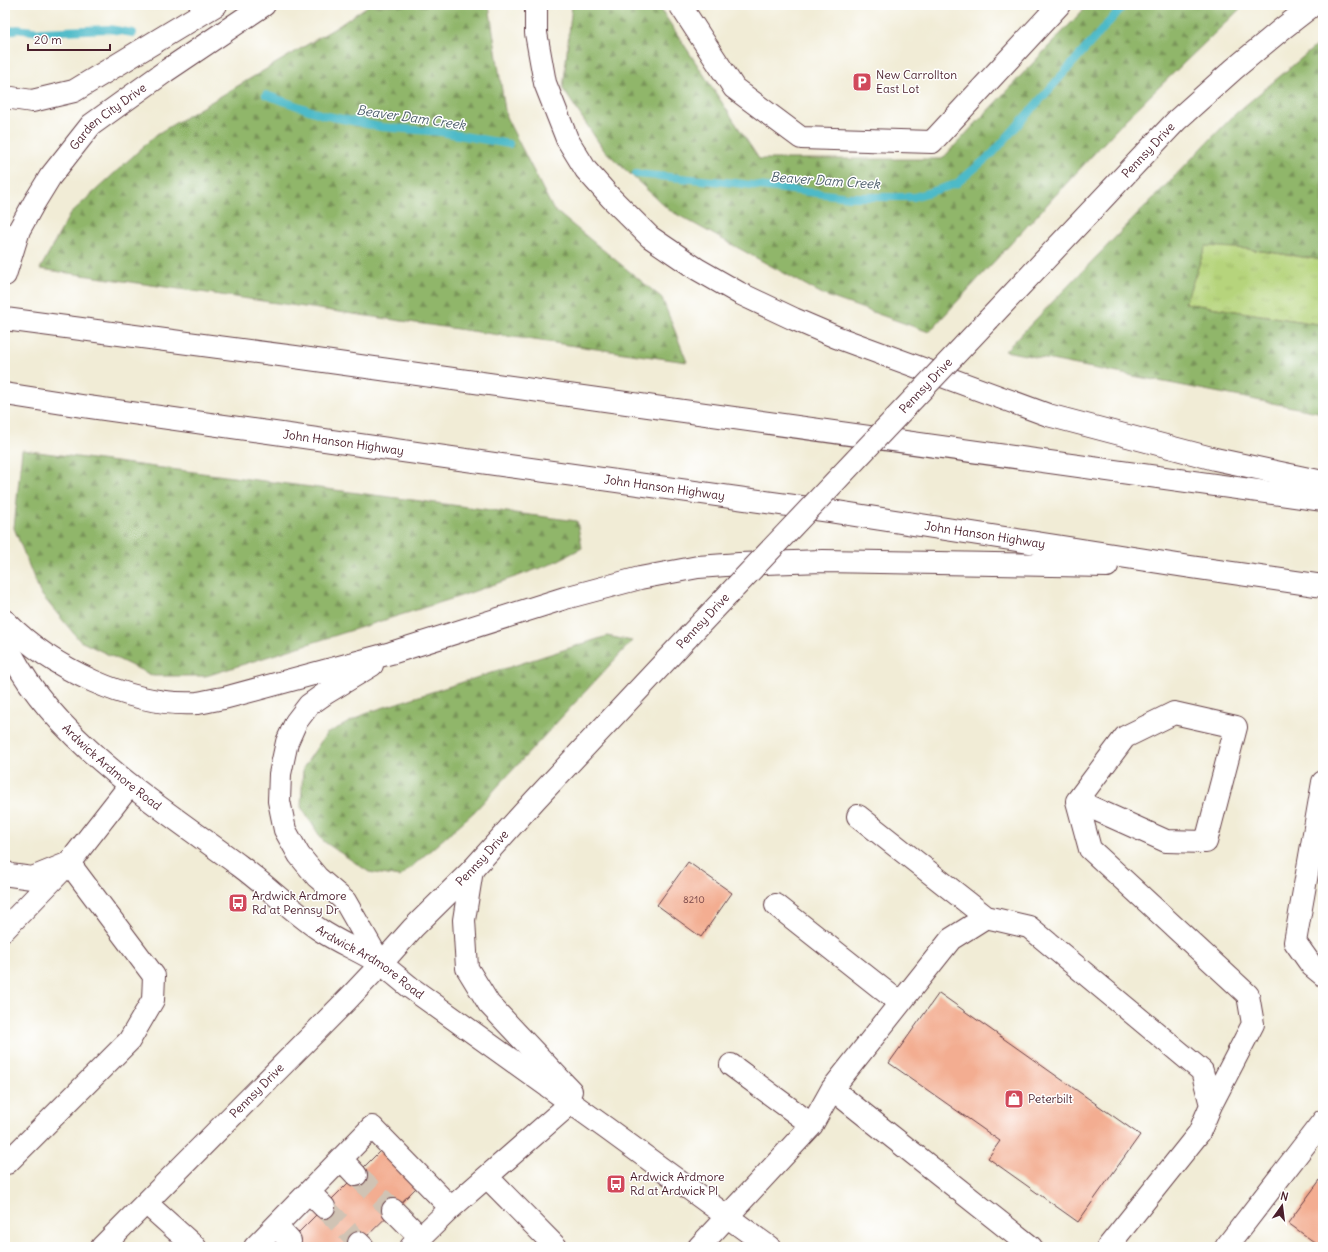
<svg xmlns="http://www.w3.org/2000/svg" width="1328" height="1252" font-family="Delius,sans-serif">
  <style>
    .grass { fill: url(#grass-tufts); stroke: #807a53 }
    .forest { fill: url(#forest-firs); stroke: #6d6a4b }
    .lines { fill: none; stroke-linecap: round; stroke-linejoin: round }
    .stream { stroke: #4ebac8; stroke-width: 8 }
    .building { fill: #f3ad91 }
    .minor-tunnel { stroke: #d0c3b4; stroke-width: 22; stroke-dasharray: 22 11; stroke-linecap: butt }
    .minor-casing { stroke: #633e45; stroke-width: 24 }
    .major-casing { stroke: #633e45; stroke-width: 24 }
    .highway-casing { stroke: #633e45; stroke-width: 24 }
    .minor { stroke: #fff; stroke-width: 22 }
    .major { stroke: #fff; stroke-width: 22 }
    .highway { stroke: #fff; stroke-width: 22 }
    .major-bridge-casing { stroke: #633e45; stroke-width: 24; stroke-linecap: butt }
    .major-bridge { stroke: #fff; stroke-width: 22 }
    .labels { text-anchor: middle; stroke-width: 3; stroke-linejoin: round; paint-order: stroke }
    .number-label { font-size: 10px; fill: #744244 }
    .poi-label { font-size: 12px; fill: #4a1f2b; stroke: #fff; text-anchor: start }
    .street-label { font-size: 12px; fill: #4a1f2b; stroke: #fff }
    .water-label { font-size: 13px; font-style: italic; fill: #4c5d6a; stroke: #fff }
  </style>
  <defs>
    <pattern id="grass-tufts" width="24" height="20" patternUnits="userSpaceOnUse"><rect width="24" height="20" fill="#b6d47b"/><path d="M3 7l-1-3M5 7V3M7 7l1-3M15 17l-1-3M17 17v-4M19 17l1-3" fill="none" stroke="#9eb66a"/></pattern>
    <pattern id="forest-firs" width="22" height="20" patternUnits="userSpaceOnUse"><rect width="22" height="20" fill="#90b66b"/><path d="M5 1l3.5 6h-7zM16 11l3.5 6h-7z" fill="#789358"/></pattern>
  </defs>
  <rect width="100%" height="100%" fill="#fff"/>
  <filter id="ink" filterUnits="userSpaceOnUse"><feTurbulence type="fractalNoise" baseFrequency=".025" numOctaves="2"/><feDisplacementMap in="SourceGraphic" scale="8" xChannelSelector="R" yChannelSelector="G"/><feConvolveMatrix kernelMatrix="1 2 1 2 8 2 1 2 1" color-interpolation-filters="sRGB"/></filter>
  <filter id="wash" filterUnits="userSpaceOnUse"><feTurbulence type="fractalNoise" baseFrequency=".012" numOctaves="4" result="noise"/><feDisplacementMap in="SourceGraphic" scale="16" xChannelSelector="R" yChannelSelector="G"/><feGaussianBlur stdDeviation="0.9" result="paint"/><feColorMatrix in="noise" values="0 0 0 0 0 0 0 0 0 0 0 0 0 0 0 0 0 1.4 0 .05"/><feComposite in="paint" operator="in"/></filter>
  <g filter="url(#wash)">
    <rect width="100%" height="100%" fill="#f1ecd6"/>
    <!-- grass -->
    <path class="grass" d="M 1206,245 L 1248,249 L 1323,260 L 1323,325 L 1185,303 Z"/>
    <!-- forest -->
    <path class="forest" d="M 369,5 L 489,5 L 506,117 L 553,209 L 662,298 L 687,362 L 40,269 L 70,214 L 157,134 L 337,27 Z
      M 572,5 L 658,5 L 759,159 L 942,159 L 1088,5 L 1244,5 L 1126,119 L 929,332 L 824,295 L 669,210 L 603,149 L 563,89 Z
      M 1323,40 L 1323,260 L 1248,249 L 1206,246 L 1185,303 L 1323,325 L 1323,413 L 1005,351 L 1235,114 Z
      M 22,450 L 577,521 L 582,548 L 549,565 L 461,596 L 206,676 L 153,676 L 80,641 L 40,593 L 14,528 Z
      M 607,636 L 632,641 L 474,812 L 400,877 L 369,872 L 323,841 L 301,807 L 303,768 L 326,734 L 369,712 Z"/>
    <g class="lines">
      <!-- stream -->
      <path class="stream" d="M 5,33 L 17,29 L 40,32 L 109,29 L 133,33
        M 266,95 L 323,115 L 381,127 L 441,132 L 509,144
        M 636,174 L 735,183 L 849,197 L 914,197 L 956,184 L 993,153 L 1124,5"/>
    </g>
    <g id="blocks">
      <!-- building -->
      <path class="building" d="M 688,862 L 732,893 L 701,937 L 657,905 Z
        M 939,993 L 1140,1135 L 1078,1222 L 988,1158 L 1000,1141 L 889,1063 Z
        M 381,1150 L 417,1187 L 356,1247 L 284,1247 Z
        M 1323,1176 L 1323,1247 L 1321,1247 L 1288,1223 Z"/>
    </g>
  </g>
  <g filter="url(#ink)">
    <use href="#blocks" fill-opacity="0" stroke="#633e45" stroke-width="1"/>
    <g class="lines">
      <!-- minor-tunnel -->
      <path class="minor-tunnel" d="M 356,1175 L 393,1210
        M 324,1207 L 359,1243"/>
      <!-- minor casing -->
      <g class="minor-casing">
        <path id="minor" d="M 680,5 L 734,88 L 801,138 L 932,142 L 1059,5
          M 1323,782 L 1295,942 L 1312,966 L 1323,975
          M 1077,801 L 1166,841 L 1206,842 L 1236,727 L 1174,713 L 1125,737 L 1077,801 L 1090,849 L 1248,995 L 1253,1024 L 1211,1105
          M 858,816 L 986,917
          M 5,872 L 10,875 L 32,878 L 69,863 L 130,785
          M 776,905 L 900,1003
          M 5,929 L 69,863 L 154,976 L 153,1000 L 129,1041 L 7,1163 L 5,1162
          M 731,1065 L 812,1125
          M 832,1089 L 1031,1247
          M 341,1159 L 356,1175
          M 487,1177 L 556,1247
          M 309,1192 L 324,1207
          M 146,1203 L 195,1247
          M 451,1208 L 571,1103
          M 393,1210 L 421,1238
          M 276,1226 L 290,1241
          M 359,1243 L 363,1247
          M 255,1247 L 372,1127 L 451,1208 L 411,1247
          M 699,1247 L 812,1125 L 832,1089 L 951,939 L 986,917 L 1029,927 L 1202,1071 L 1211,1105 L 1199,1133 L 1108,1247
          M 1226,1247 L 1323,1121"/>
      </g>
      <!-- major casing -->
      <g class="major-casing">
        <g id="major">
          <path id="s1" d="M 5,275 L 19,230 L 34,203 L 50,177 L 91,125 L 166,71 L 264,5"/>
          <path id="s2" d="M 989,319 L 1177,120 L 1234,69 L 1282,29 L 1313,5"/>
          <path id="s3" d="M 5,641 C 48,737 158,805 240,866 C 267,886 292,911 320,930 C 339,943 361,951 381,964 C 391,971 401,980 411,988 L 606,1128 L 769,1247"/>
          <path d="M 472,870 L 464,920 L 467,968 L 489,1004 L 571,1091"/>
          <path id="s4" d="M 102,1247 L 348,999 L 381,964 L 413,928 L 472,870 L 535,800 L 688,637"/>
        </g>
      </g>
      <!-- highway casing -->
      <g class="highway-casing">
        <g id="highway">
          <path d="M 536,5 L 536,33 L 545,83 L 567,139 L 586,170 L 611,198 L 650,237 L 697,269 L 739,293 L 794,319 L 836,337 L 1048,415 L 1215,459 L 1323,482"/>
          <path d="M 5,97 L 32,101 L 74,91 L 216,5"/>
          <path d="M 5,319 L 295,357 L 1323,500"/>
          <path id="s5" d="M 5,394 L 82,406 L 830,511 L 1191,567 L 1323,586"/>
          <path d="M 5,621 C 51,668 130,707 197,703 C 206,702 215,699 224,698 L 391,653 L 565,598 L 640,578 L 698,567 L 739,564 L 823,561 L 1107,566"/>
          <path d="M 372,665 L 326,693 L 309,705 L 296,722 L 287,742 L 280,774 L 279,801 L 285,830 L 299,855 L 317,877 L 345,901 L 381,964"/>
        </g>
      </g>
      <!-- minor -->
      <use href="#minor" class="minor"/>
      <!-- major -->
      <use href="#major" class="major"/>
      <!-- highway -->
      <use href="#highway" class="highway"/>
      <!-- major-bridge casing -->
      <g class="major-bridge-casing">
        <g id="major-bridge">
          <path id="s6" d="M 688,637 L 989,319"/>
        </g>
      </g>
      <!-- major-bridge -->
      <use href="#major-bridge" class="major-bridge"/>
    </g>
  </g>
  <!-- icons -->
  <defs>
    <g id="parking-square" transform="scale(1)"><rect x="-9" y="-9" width="18" height="18" rx="4" fill="#d1495b" stroke="#fff"/><path d="M-3.5-5.5H1a3.5 3.5 0 0 1 0 7H-1V5.5H-3.5ZM-1-3.4V-.6H.8a1.4 1.4 0 0 0 0-2.8Z" fill="#fff"/></g>
    <g id="bus-square" transform="scale(1)"><rect x="-9" y="-9" width="18" height="18" rx="4" fill="#d1495b" stroke="#fff"/><path d="M-5-6H5V4H4V6H2V4H-2V6H-4V4H-5ZM-3.5-4V0h7V-4ZM-3.5 1.2v1.5H-2V1.2ZM2 1.2v1.5H3.5V1.2Z" fill="#fff"/></g>
    <g id="shop-square" transform="scale(1)"><rect x="-9" y="-9" width="18" height="18" rx="4" fill="#d1495b" stroke="#fff"/><path d="M-5-2.5h2.3a2.7 3.5 0 0 1 5.4 0H5L5.5 6h-11ZM-1.5-2.5h3a1.5 2.3 0 0 0-3 0Z" fill="#fff"/></g>
  </defs>
  <g fill-rule="evenodd">
    <use href="#parking-square" x="862" y="82"/>
    <use href="#bus-square" x="238" y="903"/>
    <use href="#shop-square" x="1014" y="1099"/>
    <use href="#bus-square" x="616" y="1184"/>
  </g>
  <g class="labels">
    <!-- number labels -->
    <g class="number-label">
      <text x="694" y="903">8210</text>
    </g>
    <!-- poi labels -->
    <g class="poi-label">
      <text x="876" y="79">New Carrollton<tspan x="876" dy="14">East Lot</tspan></text>
      <text x="252" y="900">Ardwick Ardmore<tspan x="252" dy="14">Rd at Pennsy Dr</tspan></text>
      <text x="1028" y="1103">Peterbilt</text>
      <text x="630" y="1181">Ardwick Ardmore<tspan x="630" dy="14">Rd at Ardwick Pl</tspan></text>
    </g>
    <!-- street labels -->
    <g class="street-label">
      <text dy="4" stroke="none"><textPath href="#s1" startOffset="193">Garden City Drive</textPath></text>
      <text dy="4" stroke="none"><textPath href="#s2" startOffset="232">Pennsy Drive</textPath></text>
      <text dy="4" stroke="none"><textPath href="#s6" startOffset="346">Pennsy Drive</textPath></text>
      <text dy="4" stroke="none"><textPath href="#s5" startOffset="342">John Hanson Highway</textPath></text>
      <text dy="4" stroke="none"><textPath href="#s5" startOffset="666">John Hanson Highway</textPath></text>
      <text dy="4" stroke="none"><textPath href="#s5" startOffset="990">John Hanson Highway</textPath></text>
      <text transform="translate(703 621) rotate(-47)" y="4">Pennsy Drive</text>
      <text dy="4" stroke="none"><textPath href="#s3" startOffset="167">Ardwick Ardmore Road</textPath></text>
      <text dy="4" stroke="none"><textPath href="#s4" startOffset="544">Pennsy Drive</textPath></text>
      <text dy="4" stroke="none"><textPath href="#s3" startOffset="491">Ardwick Ardmore Road</textPath></text>
      <text dy="4" stroke="none"><textPath href="#s4" startOffset="220">Pennsy Drive</textPath></text>
    </g>
    <!-- water labels -->
    <g class="water-label">
      <text transform="translate(411 117) rotate(8)" y="5">Beaver Dam Creek</text>
      <text transform="translate(825 180) rotate(4)" y="5">Beaver Dam Creek</text>
    </g>
  </g>
  <!-- margin -->
  <rect width="1328" height="1252" fill="none" stroke="#fff" stroke-width="20"/>
  <!-- north arrow -->
  <g transform="translate(1282 1206) rotate(14)" stroke="#ffffff" stroke-width="3" paint-order="stroke">
  <path d="M0-3L7 15L0 10L-7 15Z" fill="#4a1f2b"/>
  <text y="-6" font-size="11" font-weight="bold" text-anchor="middle" fill="#4a1f2b">N</text>
  </g>
  <!-- scale -->
  <path d="M28 44v6h82v-6" fill="none" stroke="#4a1f2b" stroke-width="2"/>
  <text x="34" y="44" font-size="12" fill="#4a1f2b" stroke="#ffffff" stroke-width="3" paint-order="stroke">20 m</text>
</svg>
